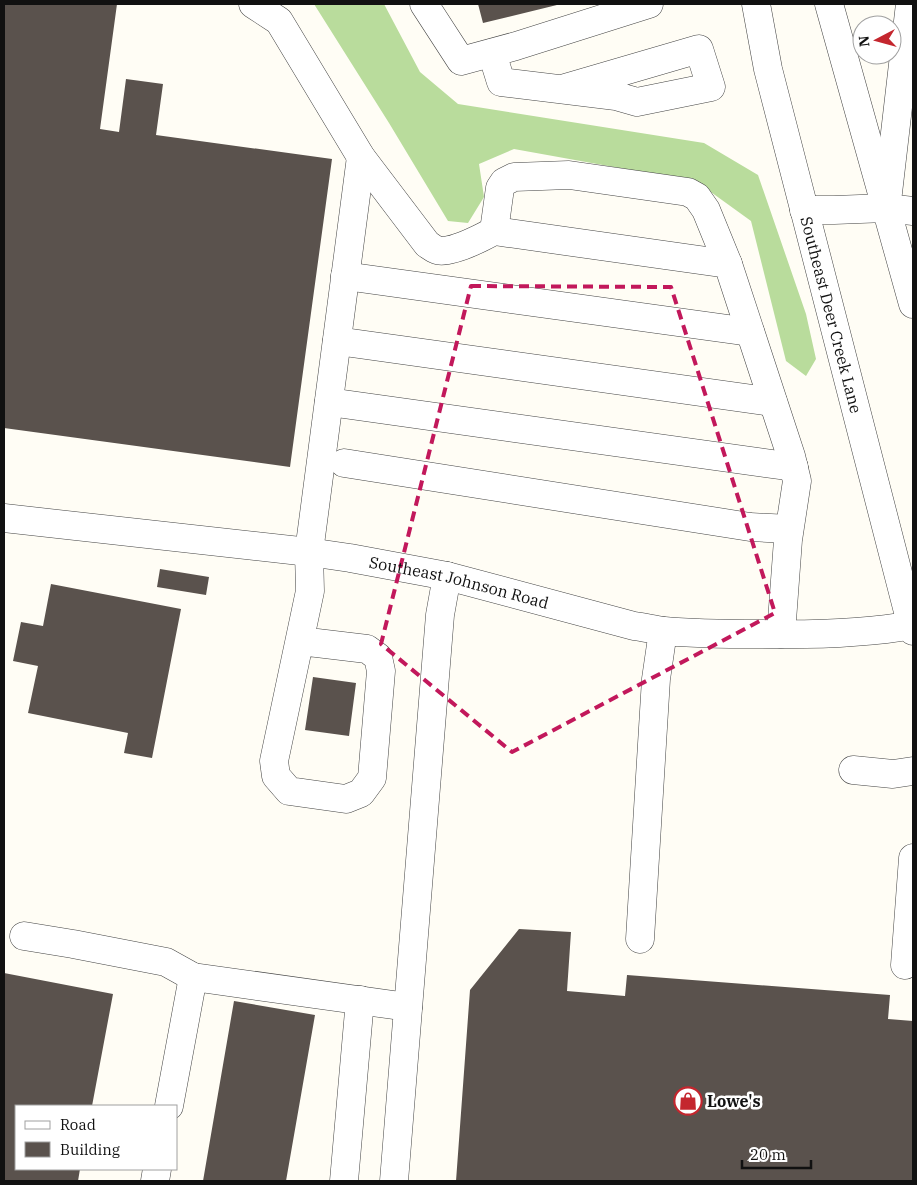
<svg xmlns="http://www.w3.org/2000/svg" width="917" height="1185" font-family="'IBM Plex Serif',serif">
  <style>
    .forest { fill: #b9dc9c }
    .building { fill: #5a524d }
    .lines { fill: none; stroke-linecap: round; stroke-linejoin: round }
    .minor-casing { stroke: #444; stroke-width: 29 }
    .minor { stroke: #fff; stroke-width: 28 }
    .marked { fill: none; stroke: #c2185b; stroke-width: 4; stroke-dasharray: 10 6; stroke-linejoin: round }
    .labels { text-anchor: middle; stroke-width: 5; stroke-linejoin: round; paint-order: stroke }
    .street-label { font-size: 16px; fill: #111; stroke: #fff }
    .poi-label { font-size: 16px; font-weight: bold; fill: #111; stroke: #fff; text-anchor: start }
  </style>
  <rect width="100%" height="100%" fill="#fffdf5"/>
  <!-- forest -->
  <path class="forest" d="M 314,4 L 384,4 L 420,72 L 458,104 L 704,143 L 758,175 L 806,314 L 816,359 L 806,376 L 786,361 L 751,221 L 697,182 L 514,149 L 479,164 L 484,197 L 468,223 L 448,221 L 389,123 Z"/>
  <!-- building -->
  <path class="building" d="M 4,4 L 117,4 L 100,129 L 119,132 L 126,79 L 163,84 L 156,135 L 332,159 L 290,467 L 4,428 Z
    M 478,4 L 561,4 L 483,23 Z
    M 160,569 L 209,577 L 206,595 L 157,587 Z
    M 51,584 L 181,609 L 152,758 L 124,753 L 128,733 L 28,713 L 38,666 L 13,661 L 21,622 L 43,626 Z
    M 313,677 L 356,683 L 349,736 L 305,730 Z
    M 519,929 L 571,932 L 567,991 L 625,996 L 627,975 L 890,995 L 888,1019 L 913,1021 L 913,1181 L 456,1181 L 470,990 Z
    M 4,973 L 113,994 L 92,1106 L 16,1106 L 16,1169 L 80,1169 L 78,1181 L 4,1181 Z
    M 234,1001 L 315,1015 L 286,1181 L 203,1181 Z"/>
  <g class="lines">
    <!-- minor casing -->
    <g class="minor-casing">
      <g id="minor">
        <path d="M 253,4 L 279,21 L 361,157 L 427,244 C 430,246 434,249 437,250 C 449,255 483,237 494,231 L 728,264 L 791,456 L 797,481 L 788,540 L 781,634"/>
        <path d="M 424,4 L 461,61 L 516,46 L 649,4"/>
        <path id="s1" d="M 756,4 L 768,69 L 913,631"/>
        <path d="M 829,4 L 913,304"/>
        <path d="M 492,53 L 501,82 L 616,96 L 637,102 L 711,87 L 699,49 L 562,89"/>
        <path d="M 888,193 L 910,4"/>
        <path d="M 804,210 L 834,210 L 886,208 L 913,211"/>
        <path d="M 494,231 L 500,188 L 504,182 L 514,177 L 569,175 L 688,192 L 697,197 L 706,210 L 728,264"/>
        <path d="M 345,276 L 750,332"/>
        <path d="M 337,341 L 773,402"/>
        <path d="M 329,402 L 794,467"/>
        <path d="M 344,463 L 750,527 L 789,529"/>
        <path id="s2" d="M 4,518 L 309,552 L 350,558 L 447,576 L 634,626 C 644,627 654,630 664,631 C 696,634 728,634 760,634 C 811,635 863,634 913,625"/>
        <path d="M 300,641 L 367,649 L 378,657 L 381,671 L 372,778 L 361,793 L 346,799 L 289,791 L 276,776 L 274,761 L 310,591 L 309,552 L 361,157"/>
        <path d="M 853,770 L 893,774 L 913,771"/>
        <path d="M 24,936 L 73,944 L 166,962 L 193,977"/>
        <path d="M 640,939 L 656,679 L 663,631"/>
        <path d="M 905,965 L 913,858"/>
        <path d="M 169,1106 L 193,977 L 408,1007"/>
        <path d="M 155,1181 L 157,1169"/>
        <path d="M 344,1181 L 360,1000"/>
        <path d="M 394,1181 L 440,615 L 447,576"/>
      </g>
    </g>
    <!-- minor -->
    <use href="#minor" class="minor"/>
  </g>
  <!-- marked area -->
  <path class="marked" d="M 471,286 L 671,287 L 775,613 L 512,752 L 381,644 Z"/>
  <!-- icons -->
  <defs>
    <g id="shop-ring" transform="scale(1.4375)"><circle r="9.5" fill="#fff" stroke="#c4262e" stroke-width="1.5"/><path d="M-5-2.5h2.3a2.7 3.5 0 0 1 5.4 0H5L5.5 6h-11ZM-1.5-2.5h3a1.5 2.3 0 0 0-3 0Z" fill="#c4262e"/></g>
  </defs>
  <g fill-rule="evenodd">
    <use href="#shop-ring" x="688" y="1101"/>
  </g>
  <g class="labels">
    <!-- street labels -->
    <g class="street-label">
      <text dy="6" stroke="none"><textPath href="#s1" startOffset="320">Southeast Deer Creek Lane</textPath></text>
      <text dy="6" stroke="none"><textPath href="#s2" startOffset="460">Southeast Johnson Road</textPath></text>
    </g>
    <!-- poi labels -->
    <g class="poi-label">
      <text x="707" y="1107">Lowe's</text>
    </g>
  </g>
  <!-- border -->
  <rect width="917" height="1185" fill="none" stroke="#111111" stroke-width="10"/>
  <!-- legend -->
  <rect x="15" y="1105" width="162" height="65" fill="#ffffff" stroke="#a0a0a0"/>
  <rect x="25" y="1121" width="25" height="8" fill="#ffffff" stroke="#a0a0a0"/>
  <text x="60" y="1130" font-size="15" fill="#111111">Road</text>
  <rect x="25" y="1142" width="25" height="15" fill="#5a524d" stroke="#a0a0a0"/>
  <text x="60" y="1155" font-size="15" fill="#111111">Building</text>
  <!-- north arrow -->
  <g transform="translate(877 40) rotate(264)"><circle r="24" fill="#ffffff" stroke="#a0a0a0"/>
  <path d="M0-4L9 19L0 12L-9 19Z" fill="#c4262e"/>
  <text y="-8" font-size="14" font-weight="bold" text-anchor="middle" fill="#111111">N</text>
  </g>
  <!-- scale -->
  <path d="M742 1160v8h69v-8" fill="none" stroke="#111111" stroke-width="2.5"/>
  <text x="750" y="1160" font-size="15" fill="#111111" stroke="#ffffff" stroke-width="4" paint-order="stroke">20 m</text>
</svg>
